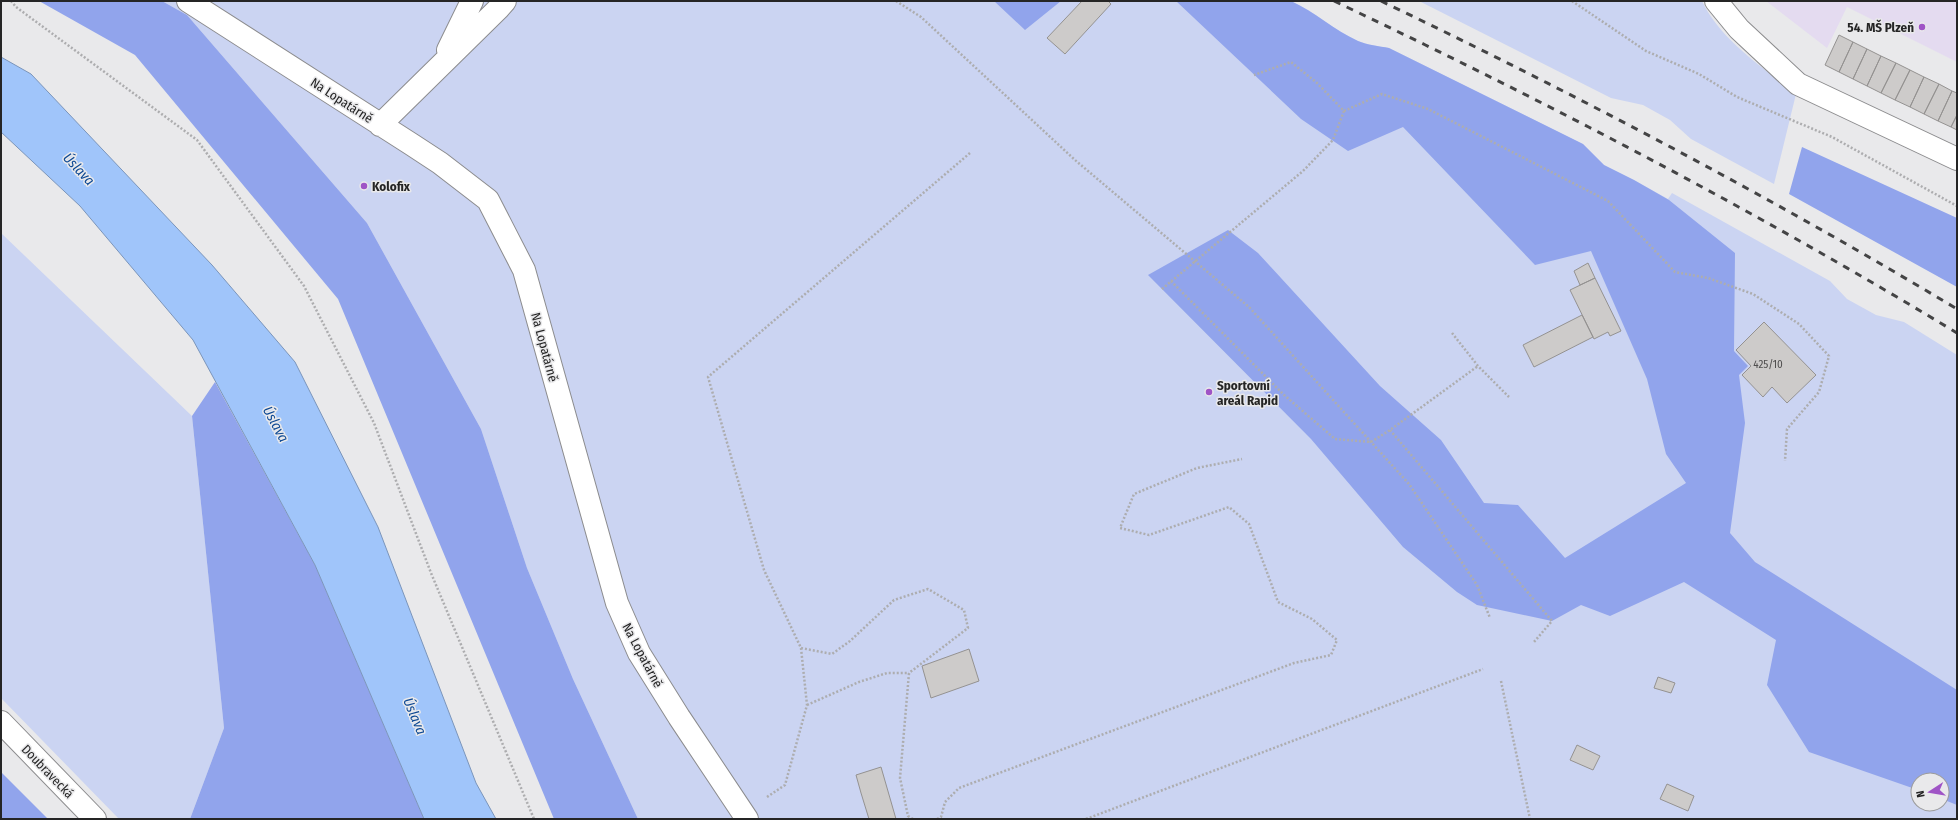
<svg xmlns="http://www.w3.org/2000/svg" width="1958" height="820" font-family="'Fira Sans Condensed',sans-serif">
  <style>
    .education { fill: #e4dbf0 }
    .green { fill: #cbd4f2; fill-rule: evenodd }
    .forest { fill: #91a4ec }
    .water { fill: #a0c5fa; stroke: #7b95ba }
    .building { fill: #cdcbca; stroke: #949291 }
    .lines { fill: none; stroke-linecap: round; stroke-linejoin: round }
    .minor-casing { stroke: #8c8c8e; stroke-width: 24 }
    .path { stroke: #adadaf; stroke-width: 2.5; stroke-dasharray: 2 2; stroke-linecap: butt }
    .minor { stroke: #fff; stroke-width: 22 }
    .rail { stroke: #444445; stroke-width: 3; stroke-dasharray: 7 7; stroke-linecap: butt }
    .poi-dot { fill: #9f54c6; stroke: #e9e9eb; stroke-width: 1.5 }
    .labels { text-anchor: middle; stroke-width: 3; stroke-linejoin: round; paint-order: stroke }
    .number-label { font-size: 11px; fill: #4f4e4e }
    .poi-label { font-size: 13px; font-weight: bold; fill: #252525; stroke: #e9e9eb; text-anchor: start }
    .street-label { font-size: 13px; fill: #252525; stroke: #e9e9eb }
    .water-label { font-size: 14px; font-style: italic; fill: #0e4994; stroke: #e9e9eb }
  </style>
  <rect width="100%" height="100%" fill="#e9e9eb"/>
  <!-- education -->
  <path class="education" d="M 1766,1 L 1957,1 L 1957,62 L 1847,7 L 1827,48 Z"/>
  <!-- green -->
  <path class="green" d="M 162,1 L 1291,1 C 1315,12 1334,30 1358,41 C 1367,45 1379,46 1389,48 L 1583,144 L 1604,165 L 1634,180 L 1668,199 L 1672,193 L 1830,281 L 1847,299 L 1876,315 L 1904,322 L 1957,355 L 1957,819 L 638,819 L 573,679 L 527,568 L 481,429 L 367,223 L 187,15 ZM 1918,780 L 1942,780 L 1942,804 L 1918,804 Z
    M 1419,1 L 1702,1 C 1721,41 1763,67 1796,94 L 1774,184 L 1691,139 L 1670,120 L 1643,105 L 1611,98 Z
    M 1,233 L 192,416 L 224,728 L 190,819 L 119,819 L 1,698 Z"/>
  <!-- forest -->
  <path class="forest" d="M 39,1 L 162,1 L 187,15 L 367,223 L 481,429 L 527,568 L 573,679 L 638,819 L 554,819 L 338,299 L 135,55 Z
    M 994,1 L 1061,1 L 1025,30 Z
    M 1176,1 L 1291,1 C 1315,12 1334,30 1358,41 C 1367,45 1379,46 1389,48 L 1583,144 L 1604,165 L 1634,180 L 1669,200 L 1735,253 L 1734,351 L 1748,366 L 1739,375 L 1745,423 L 1730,533 L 1755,562 L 1957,690 L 1957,805 L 1942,799 L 1942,780 L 1918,780 L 1918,790 L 1809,752 L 1767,685 L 1776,640 L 1684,582 L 1610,616 L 1581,605 L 1552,621 L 1477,605 L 1457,592 L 1403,547 L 1311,439 L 1148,275 L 1228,230 L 1258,253 L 1380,386 L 1441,440 L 1484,503 L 1518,505 L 1565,558 L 1686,483 L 1666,454 L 1647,379 L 1591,251 L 1535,265 L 1403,127 L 1348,151 L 1301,119 Z
    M 1802,147 L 1957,218 L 1957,287 L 1789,194 Z
    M 215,382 L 315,565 L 424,819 L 190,819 L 224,728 L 192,416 Z
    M 1,772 L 48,819 L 1,819 Z"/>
  <!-- water -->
  <path class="water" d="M 1,57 L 31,74 L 212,265 L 295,362 L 378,527 L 476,783 L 496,819 L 424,819 L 315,565 L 193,340 L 80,206 L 1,132 Z"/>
  <!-- building -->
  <path class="building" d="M 1082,1 L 1108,1 L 1111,4 L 1065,54 L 1047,38 Z
    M 1839,35 L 1853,42 L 1839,72 L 1825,65 Z
    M 1853,42 L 1867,49 L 1853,79 L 1839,72 Z
    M 1867,49 L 1881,56 L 1867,86 L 1853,79 Z
    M 1881,56 L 1896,63 L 1881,93 L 1867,86 Z
    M 1896,63 L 1910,70 L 1895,100 L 1881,93 Z
    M 1910,70 L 1924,77 L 1910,107 L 1895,100 Z
    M 1924,77 L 1939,84 L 1924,114 L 1910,107 Z
    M 1939,84 L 1952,91 L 1938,121 L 1924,114 Z
    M 1952,91 L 1957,93 L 1957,115 L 1951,127 L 1938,121 Z
    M 1957,115 L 1957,130 L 1951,127 Z
    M 1588,263 L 1595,278 L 1580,285 L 1574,271 Z
    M 1595,278 L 1621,331 L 1610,336 L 1608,332 L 1594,339 L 1570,290 Z
    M 1582,315 L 1593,337 L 1534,367 L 1523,345 Z
    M 1764,322 L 1816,375 L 1787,403 L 1772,387 L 1763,397 L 1742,375 L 1751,366 L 1736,350 Z
    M 969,649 L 979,681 L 931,698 L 922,666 Z
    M 1658,677 L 1675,683 L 1671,693 L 1654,688 Z
    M 1577,745 L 1600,756 L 1593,770 L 1570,760 Z
    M 881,767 L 896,819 L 869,819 L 861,793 L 856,775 Z
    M 1667,784 L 1694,796 L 1688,811 L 1660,799 Z"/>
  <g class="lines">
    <!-- minor casing -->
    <g class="minor-casing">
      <path id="minor" d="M 188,1 L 411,144 L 440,163 L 488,200 L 524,270 L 617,603 L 639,653 L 679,717 L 747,819
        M 1716,1 L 1739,29 L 1798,84 L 1957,159
        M 448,50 L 472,1
        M 380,125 L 498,9 L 505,1
        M 1,722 L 95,819"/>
    </g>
    <!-- path -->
    <path class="path" d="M 11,1 L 16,7 L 197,140 L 304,286 L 374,423 L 431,573 L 534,819
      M 896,1 L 921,17 L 1075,160 L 1249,307 L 1409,484 L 1477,585 L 1490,618
      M 1572,1 L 1646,51 L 1699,74 L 1737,97 L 1832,137 L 1957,206
      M 1344,111 L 1382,94 L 1428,109 L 1608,201 L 1675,272 L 1708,278 L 1753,294 L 1799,324 L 1829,356 L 1819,392 L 1787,429 L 1785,461
      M 1171,281 L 1283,394 L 1335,439 L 1371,442 L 1390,430 L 1478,366
      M 1162,289 L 1303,171 L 1333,140 L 1344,111 L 1317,83 L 1291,62 L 1254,75
      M 1452,333 L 1478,366 L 1509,397
      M 1390,430 L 1552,621 L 1534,642
      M 1501,681 L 1530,819
      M 807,705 L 859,682 L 887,673 L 909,673
      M 767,797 L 785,785 L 807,705 L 801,648
      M 913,819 L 908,816 L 900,778 L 909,673 L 968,628 L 964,610 L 928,589 L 894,600 L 850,641 L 832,654 L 801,648 L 764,570 L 708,377 L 970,153
      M 937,819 L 941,817 L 945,802 L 959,788 L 1294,663 L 1331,655 L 1337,640 L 1312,619 L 1278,602 L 1249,524 L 1229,507 L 1149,535 L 1120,528 L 1134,494 L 1197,468 L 1242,459
      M 1086,819 L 1483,669"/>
    <!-- minor -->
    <use href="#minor" class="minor"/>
    <!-- rail -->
    <path class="rail" d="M 1334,1 C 1547,102 1756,211 1957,333
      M 1381,1 C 1577,95 1771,197 1957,309"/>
  </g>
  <!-- markers -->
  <g class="poi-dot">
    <circle cx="1922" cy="27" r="4"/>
    <circle cx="364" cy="186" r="4"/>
    <circle cx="1209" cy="392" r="4"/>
  </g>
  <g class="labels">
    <!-- number labels -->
    <g class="number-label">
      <text x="1768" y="368">425/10</text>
    </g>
    <!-- poi labels -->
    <g class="poi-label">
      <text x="1914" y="32" text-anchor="end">54. MŠ Plzeň</text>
      <text x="372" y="191">Kolofix</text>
      <text x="1217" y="390">Sportovní<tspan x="1217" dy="15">areál Rapid</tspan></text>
    </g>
    <!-- street labels -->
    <g class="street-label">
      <text transform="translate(342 100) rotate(33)" y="5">Na Lopatárně</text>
      <text transform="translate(545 347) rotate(75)" y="5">Na Lopatárně</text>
      <text transform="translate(643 655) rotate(62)" y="5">Na Lopatárně</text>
      <text transform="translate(48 771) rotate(46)" y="5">Doubravecká</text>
    </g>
    <!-- water labels -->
    <g class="water-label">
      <text transform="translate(79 169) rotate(47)" y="5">Úslava</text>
      <text transform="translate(276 424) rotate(62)" y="5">Úslava</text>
      <text transform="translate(415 716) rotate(67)" y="5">Úslava</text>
    </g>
  </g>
  <!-- border -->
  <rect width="1958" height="820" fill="none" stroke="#252525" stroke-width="4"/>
  <!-- north arrow -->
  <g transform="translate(1930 792) rotate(258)"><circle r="19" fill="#e9e9eb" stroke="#9b9b9c"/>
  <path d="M0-3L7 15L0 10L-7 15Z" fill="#9f54c6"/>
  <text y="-6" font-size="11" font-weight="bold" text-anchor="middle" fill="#252525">N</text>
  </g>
</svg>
